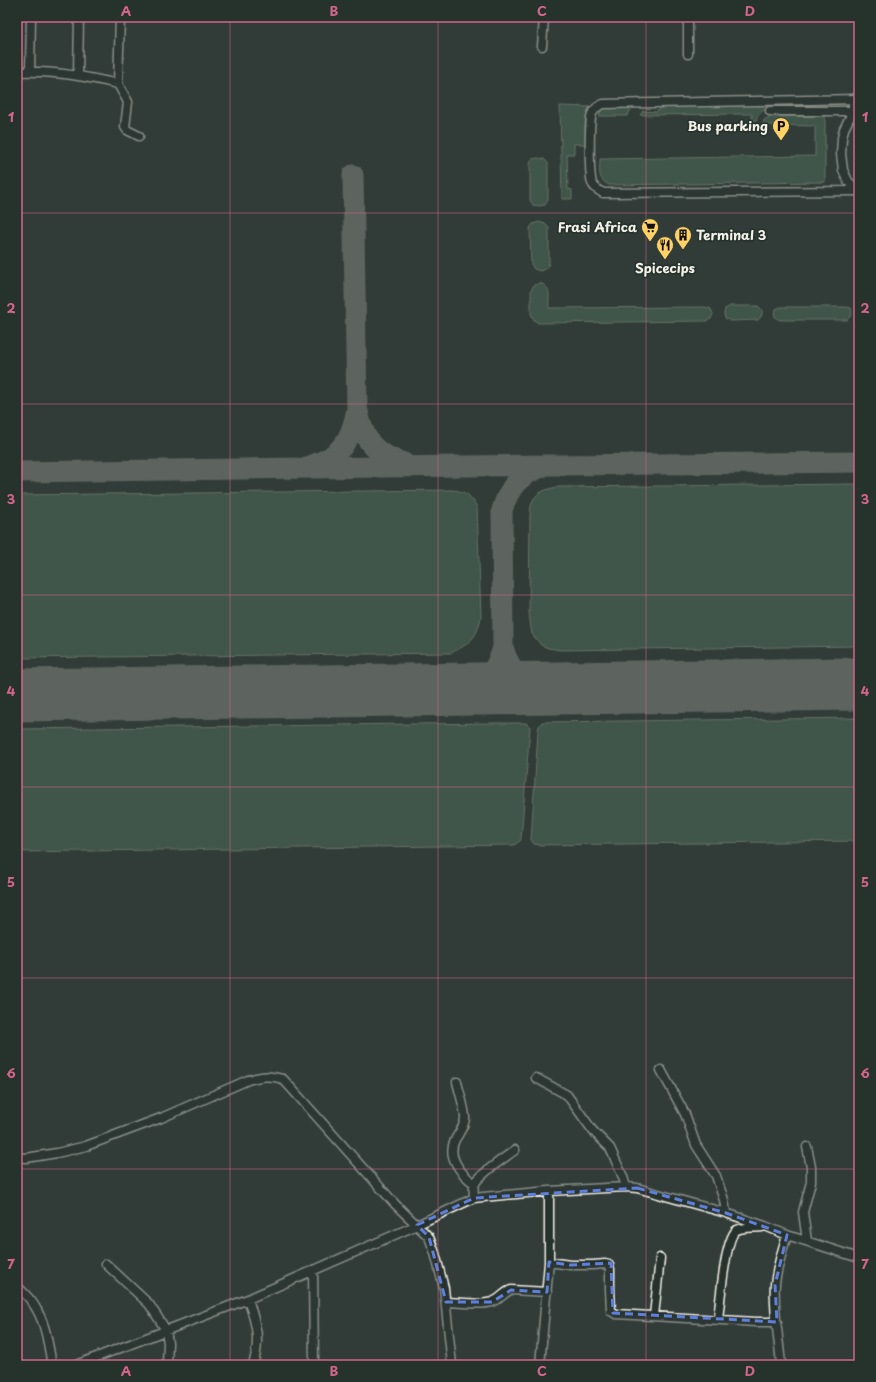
<svg xmlns="http://www.w3.org/2000/svg" width="876" height="1382" font-family="'Playpen Sans',sans-serif">
  <style>
    .green { fill: #54755e; stroke: #a4b3a3 }
    .lines { fill: none; stroke-linecap: round; stroke-linejoin: round }
    .taxiway { stroke: #939690; stroke-width: 21 }
    .runway { stroke: #939690; stroke-width: 53 }
    .minor-casing { stroke: #f4f1e8; stroke-width: 11 }
    .minor { stroke: #26332d; stroke-width: 8 }
    .marked { fill: none; stroke: #5e7fdd; stroke-width: 3; stroke-dasharray: 8 5; stroke-linejoin: round }
    .grid { fill: none; stroke: #d4648c; stroke-width: 1; stroke-opacity: 0.55 }
    .labels { text-anchor: middle; stroke-width: 3.5; stroke-linejoin: round; paint-order: stroke }
    .poi-label { font-size: 13px; font-weight: bold; fill: #f4f1e8; stroke: #26332d; text-anchor: end }
    .neatline { fill: none; stroke: #d4648c; stroke-width: 1.5 }
    .grid-label { font-size: 13px; text-anchor: middle; font-weight: bold; fill: #d4648c }
  </style>
  <rect width="100%" height="100%" fill="#323c39"/>
  <filter id="ink" filterUnits="userSpaceOnUse"><feTurbulence type="fractalNoise" baseFrequency=".025" numOctaves="2"/><feDisplacementMap in="SourceGraphic" scale="8" xChannelSelector="R" yChannelSelector="G"/><feConvolveMatrix kernelMatrix="1 2 1 2 8 2 1 2 1" color-interpolation-filters="sRGB"/></filter>
  <g filter="url(#ink)">
    <!-- green -->
    <path class="green" d="M 773,105 C 765,109 759,112 756,120 L 752,121 L 752,114 L 747,114 L 640,115 L 643,111 L 656,112 L 663,106 Z
      M 560,106 L 590,107 C 583,117 585,132 585,144 L 574,144 L 574,154 L 567,154 L 568,189 L 572,190 L 572,199 L 562,199 Z
      M 606,108 L 632,108 L 627,116 L 599,116 L 602,109 Z
      M 825,116 L 825,182 L 609,185 C 597,179 600,171 600,159 L 815,156 L 815,126 L 763,125 L 764,120 L 769,117 Z
      M 538,158 L 544,159 L 548,163 L 548,199 L 545,205 L 539,206 L 533,205 L 530,200 L 530,164 L 532,159 Z
      M 539,222 L 545,224 L 549,228 L 549,264 L 546,269 L 540,271 L 534,269 L 531,264 L 530,228 L 533,224 Z
      M 540,283 C 553,288 548,297 549,308 L 705,307 L 711,309 L 713,314 L 711,319 L 706,321 L 538,323 L 534,320 L 531,314 L 531,290 L 534,285 Z
      M 730,306 L 758,306 C 764,310 763,316 758,320 L 730,321 L 725,318 L 724,314 L 725,309 Z
      M 780,307 L 847,307 L 851,308 C 853,314 851,316 847,320 L 780,320 L 776,318 L 774,314 L 776,309 Z
      M 859,484 L 859,646 L 560,650 L 548,648 L 541,645 L 532,634 L 531,629 L 529,612 L 530,514 C 531,495 539,491 557,487 Z
      M 453,490 C 467,492 470,495 477,507 L 481,617 C 477,639 469,644 451,653 L 17,658 L 17,495 Z
      M 859,718 L 859,841 L 539,845 L 534,844 L 531,840 L 538,731 L 539,726 L 542,722 Z
      M 493,723 L 526,723 L 530,727 L 521,839 L 520,841 L 514,845 L 17,852 L 17,729 Z"/>
    <g class="lines">
      <!-- taxiway -->
      <path class="taxiway" d="M 353,175 L 357,407 C 363,440 372,453 404,463
        M 312,465 C 341,457 352,438 357,409
        M 17,472 C 298,468 578,464 859,462
        M 503,648 C 512,676 523,683 551,688
        M 463,689 C 487,681 496,672 503,648 L 502,510 C 509,487 519,475 542,467"/>
      <!-- runway -->
      <path class="runway" d="M 17,695 L 859,684"/>
      <!-- minor casing -->
      <g class="minor-casing">
        <path id="minor" d="M 542,46 L 544,17
          M 688,54 L 688,17
          M 30,71 L 31,17
          M 17,72 C 51,70 85,76 118,84 L 128,102 L 125,127 L 127,130 L 139,136
          M 78,75 L 79,17
          M 118,84 L 120,17
          M 853,99 L 853,111 L 844,129 L 842,138 L 841,154 L 843,170 L 848,181 L 857,191
          M 859,99 L 603,104 C 598,106 594,109 592,114 C 589,122 589,175 592,183 C 594,188 598,190 603,193 L 859,191
          M 770,111 L 859,111
          M 661,1070 L 685,1114 L 696,1145 L 716,1176 L 724,1200 L 726,1213
          M 536,1078 L 567,1095 L 593,1131 L 610,1148 L 623,1177 L 626,1187
          M 457,1082 C 459,1091 465,1109 465,1118 C 465,1126 458,1134 455,1140 C 446,1157 462,1175 475,1184
          M 807,1147 L 811,1167 L 811,1182 L 803,1212 L 807,1241
          M 17,1157 L 26,1158 L 57,1153 L 86,1146 L 161,1118 L 248,1080 C 262,1076 269,1075 283,1079 L 395,1204 L 429,1237 L 435,1253 L 444,1288 L 452,1365
          M 474,1198 C 474,1194 473,1189 474,1185 C 478,1175 506,1157 515,1150
          M 549,1262 L 570,1265 L 593,1265 L 605,1264 L 609,1265 L 610,1269 L 610,1289 L 611,1311 L 616,1314 L 756,1322 L 777,1322
          M 106,1264 L 149,1304 L 166,1330 L 168,1343 L 167,1365
          M 313,1270 L 314,1365
          M 17,1286 C 23,1292 30,1298 34,1305 C 46,1323 48,1344 52,1365
          M 248,1299 C 256,1324 261,1339 253,1365
          M 446,1302 C 459,1302 480,1306 492,1302 C 500,1300 504,1292 511,1290 L 547,1292
          M 654,1316 L 660,1258
          M 718,1319 C 720,1304 725,1236 737,1230 C 743,1227 755,1228 762,1227
          M 76,1365 L 248,1299 L 417,1225 L 474,1198 L 483,1197 L 549,1191 L 626,1187 L 637,1188 L 726,1213 L 765,1226 L 787,1235 L 859,1258
          M 540,1365 L 549,1262 L 549,1191
          M 781,1365 C 779,1339 773,1310 775,1284 C 777,1267 782,1251 787,1235"/>
      </g>
      <!-- minor -->
      <use href="#minor" class="minor"/>
    </g>
  </g>
  <!-- marked area -->
  <path d="M0 0H876V1382H0ZM 637,1188 L 726,1213 L 787,1235 L 775,1285 L 777,1322 L 613,1313 L 611,1263 L 570,1265 L 549,1262 L 547,1292 L 511,1290 L 492,1302 L 446,1302 L 429,1237 L 417,1225 L 474,1198 Z" fill="#323c39" fill-opacity=".55" fill-rule="evenodd"/>
  <path class="marked" d="M 637,1188 L 726,1213 L 787,1235 L 775,1285 L 777,1322 L 613,1313 L 611,1263 L 570,1265 L 549,1262 L 547,1292 L 511,1290 L 492,1302 L 446,1302 L 429,1237 L 417,1225 L 474,1198 Z"/>
  <!-- grid -->
  <path class="grid" d="M 230,17 L 230,1365M 438,17 L 438,1365M 646,17 L 646,1365M 17,213 L 859,213M 17,404 L 859,404M 17,595 L 859,595M 17,787 L 859,787M 17,978 L 859,978M 17,1169 L 859,1169"/>
  <!-- icons -->
  <defs>
    <g id="parking-pin" transform="scale(0.9)"><path d="M0 17L-7.5 6A9.5 9.5 0 1 1 7.5 6Z" fill="#ffd166" stroke="#26332d"/><path d="M-3.5-5.5H1a3.5 3.5 0 0 1 0 7H-1V5.5H-3.5ZM-1-3.4V-.6H.8a1.4 1.4 0 0 0 0-2.8Z" fill="#111"/></g>
    <g id="supermarket-pin" transform="scale(0.9)"><path d="M0 17L-7.5 6A9.5 9.5 0 1 1 7.5 6Z" fill="#ffd166" stroke="#26332d"/><path d="M-6-5.5h2.5l.6 2H6L4.5 2H-2.5L-4.4-4H-6ZM-1.5 3.2a1.3 1.3 0 1 0 .1 0ZM3 3.2a1.3 1.3 0 1 0 .1 0Z" fill="#111"/></g>
    <g id="building-pin" transform="scale(0.9)"><path d="M0 17L-7.5 6A9.5 9.5 0 1 1 7.5 6Z" fill="#ffd166" stroke="#26332d"/><path d="M-4-6H4V6H1V3H-1V6H-4ZM-2.5-4.3h1.7v1.8h-1.7ZM.8-4.3h1.7v1.8H.8ZM-2.5-1h1.7V.8h-1.7ZM.8-1h1.7V.8H.8Z" fill="#111"/></g>
    <g id="restaurant-pin" transform="scale(0.9)"><path d="M0 17L-7.5 6A9.5 9.5 0 1 1 7.5 6Z" fill="#ffd166" stroke="#26332d"/><path d="M-5-6h1v4h1v-4h1v4h1v-4h1v5L-1.5 .5V6h-2V.5L-5-1ZM5-6V6H3V1.5H1.5Q1.5-4 5-6Z" fill="#111"/></g>
  </defs>
  <g fill-rule="evenodd">
    <use href="#parking-pin" x="781" y="126"/>
    <use href="#supermarket-pin" x="650" y="227"/>
    <use href="#building-pin" x="683" y="235"/>
    <use href="#restaurant-pin" x="665" y="245"/>
  </g>
  <g class="labels">
    <!-- poi labels -->
    <g class="poi-label">
      <text x="768" y="131">Bus parking</text>
      <text x="637" y="232">Frasi Africa</text>
      <text x="696" y="240" text-anchor="start">Terminal 3</text>
      <text x="665" y="273" text-anchor="middle">Spicecips</text>
    </g>
  </g>
  <!-- margin -->
  <rect width="876" height="1382" fill="none" stroke="#26332d" stroke-width="44"/>
  <rect x="22" y="22" width="832" height="1338" class="neatline"/>
  <g class="grid-label">
    <text x="126" y="16">A</text>
    <text x="334" y="16">B</text>
    <text x="542" y="16">C</text>
    <text x="750" y="16">D</text>
    <text x="11" y="122">1</text>
    <text x="865" y="122">1</text>
    <text x="11" y="313">2</text>
    <text x="865" y="313">2</text>
    <text x="11" y="504">3</text>
    <text x="865" y="504">3</text>
    <text x="11" y="696">4</text>
    <text x="865" y="696">4</text>
    <text x="11" y="887">5</text>
    <text x="865" y="887">5</text>
    <text x="11" y="1078">6</text>
    <text x="865" y="1078">6</text>
    <text x="11" y="1269">7</text>
    <text x="865" y="1269">7</text>
    <text x="126" y="1376">A</text>
    <text x="334" y="1376">B</text>
    <text x="542" y="1376">C</text>
    <text x="750" y="1376">D</text>
  </g>
</svg>
